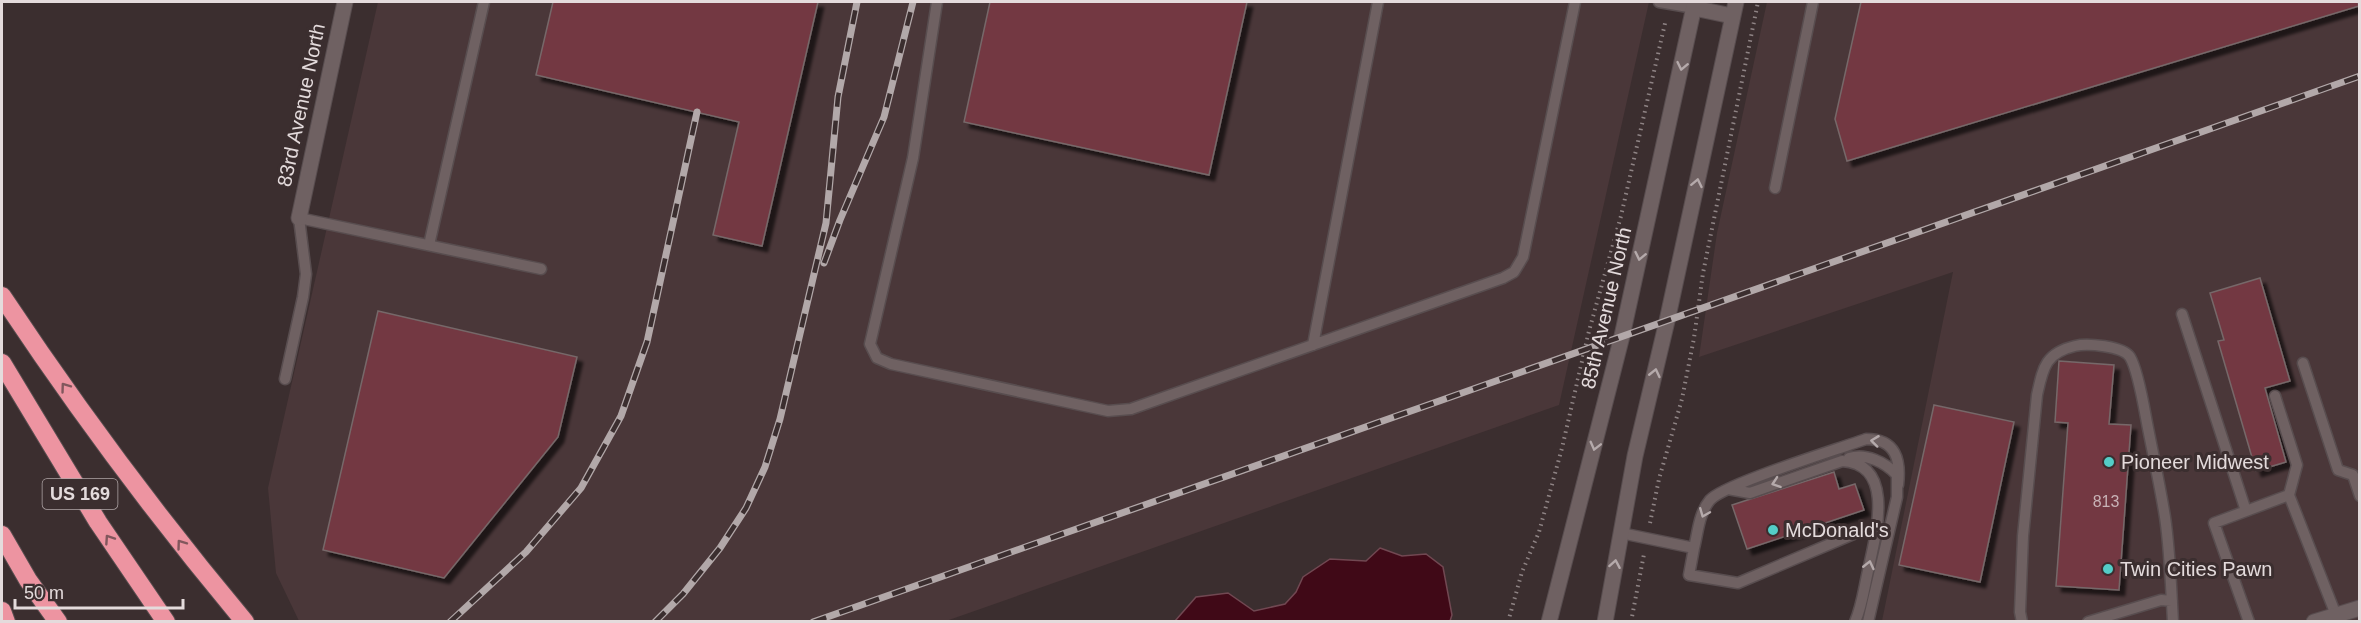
<svg xmlns="http://www.w3.org/2000/svg" width="2361" height="623" font-family="Arial,sans-serif">
  <style>
    .built { fill: #4a3739 }
    .water { fill: #400917; stroke: #714852; stroke-width: 1.5 }
    .building { fill: #733842; stroke: #766869; stroke-width: 1.5; filter: url(#shadow) }
    .lines { fill: none; stroke-linecap: round; stroke-linejoin: round }
    .service-casing { stroke: #584d4f; stroke-width: 13 }
    .minor-casing { stroke: #584d4f; stroke-width: 17 }
    .tertiary-casing { stroke: #584d4f; stroke-width: 17 }
    .secondary-casing { stroke: #584d4f; stroke-width: 17 }
    .motorway-casing { stroke: #584d4f; stroke-width: 20 }
    .path { stroke: #8f8485; stroke-width: 4; stroke-dasharray: 1.5 4.5; stroke-linecap: butt }
    .service { stroke: #6f6162; stroke-width: 10 }
    .minor { stroke: #6f6162; stroke-width: 15 }
    .tertiary { stroke: #6f6162; stroke-width: 15 }
    .secondary { stroke: #6f6162; stroke-width: 15 }
    .motorway { stroke: #ed94a1; stroke-width: 18 }
    .rail-casing { stroke: #b2a8a9; stroke-width: 7 }
    .rail { stroke: #3b2e2f; stroke-width: 4.5; stroke-dasharray: 14; stroke-linecap: butt }
    .oneway { stroke: #b5aaab }
    .oneway2 { stroke: #82575d }
    .poi-dot { fill: #54cdc7; stroke: #3b2e2f; stroke-width: 2 }
    .labels { text-anchor: middle; stroke-width: 6; stroke-linejoin: round; paint-order: stroke }
    .number-label { font-size: 16px; fill: #c8b2b6 }
    .shield { fill: #3b2e2f; stroke: #b1a7a8; stroke-width: 1.5 }
    .shield-label { font-size: 18px; font-weight: bold; fill: #e4dbdc }
    .street-label { font-size: 20px; fill: #e4dbdc; stroke: #3b2e2f }
    .poi-label { font-size: 20px; fill: #e4dbdc; stroke: #3b2e2f; text-anchor: start }
  </style>
  <defs>
    <filter id="shadow"><feDropShadow dx="5.5" dy="5.5" stdDeviation="1.5" flood-color="#0009"/></filter>
  </defs>
  <rect width="100%" height="100%" fill="#3b2e2f"/>
  <!-- built -->
  <path class="built" d="M 378,2 L 1649,2 L 1559,405 L 946,621 L 299,621 L 276,573 L 268,488 Z
    M 1767,2 L 2359,2 L 2359,621 L 1882,621 L 1953,272 L 1699,357 L 1717,233 Z"/>
  <!-- water -->
  <path class="water" d="M 1380,548 L 1402,556 L 1426,554 L 1443,567 L 1452,615 L 1450,621 L 1175,621 L 1196,597 L 1228,593 L 1254,611 L 1285,604 L 1296,592 L 1303,577 L 1330,559 L 1366,561 Z"/>
  <!-- building -->
  <path class="building" d="M 553,2 L 818,2 L 762,246 L 713,235 L 739,122 L 536,75 Z
    M 990,2 L 1247,2 L 1209,175 L 964,122 Z
    M 1861,2 L 2358,2 L 2359,6 L 1847,161 L 1835,119 Z
    M 2260,278 L 2290,381 L 2265,388 L 2286,462 L 2256,471 L 2218,341 L 2224,340 L 2210,293 Z
    M 378,311 L 577,357 L 558,437 L 444,578 L 323,550 Z
    M 2059,361 L 2114,365 L 2109,424 L 2131,425 L 2119,590 L 2056,586 L 2068,423 L 2055,422 Z
    M 1934,405 L 2014,422 L 1980,582 L 1899,565 Z
    M 1834,472 L 1839,489 L 1855,484 L 1864,510 L 1747,549 L 1732,505 Z"/>
  <g class="lines">
    <!-- service casing -->
    <g class="service-casing">
      <path id="service" d="M 937,2 L 913,158 L 870,344 L 877,358 L 891,364 L 1108,411 L 1131,409 L 1503,278 L 1514,272 L 1523,257 L 1575,2
        M 1659,2 L 1694,8
        M 1775,188 L 1813,2
        M 429,245 L 484,2
        M 2182,314 L 2246,511
        M 1313,345 L 1378,2
        M 2303,363 L 2338,470 L 2353,475 L 2360,496
        M 285,379 L 303,297 L 306,274 L 299,218 L 541,269
        M 2275,396 L 2297,465 L 2289,495
        M 1849,458 C 1866,453 1885,462 1897,475 L 1897,497 L 1868,622
        M 1728,489 L 1750,493 L 1842,461 C 1897,464 1875,537 1868,571 C 1864,588 1862,606 1855,622
        M 1621,533 L 1694,548 L 1689,575 L 1738,583 L 1856,533
        M 1694,548 C 1698,532 1699,513 1710,500 C 1724,484 1839,449 1866,439 C 1896,439 1901,460 1898,485
        M 2022,622 L 2020,612 L 2023,536 L 2037,395 C 2043,368 2045,353 2075,346 C 2087,343 2123,346 2130,357 C 2138,370 2144,407 2147,423 C 2153,454 2160,486 2165,517 C 2170,551 2171,587 2173,622
        M 2088,622 L 2161,600 L 2172,601
        M 2249,622 L 2214,523 L 2289,495 L 2336,615"/>
    </g>
    <!-- minor casing -->
    <g class="minor-casing">
      <path id="minor" d="M 299,218 L 345,2"/>
    </g>
    <!-- tertiary casing -->
    <g class="tertiary-casing">
      <path id="tertiary" d="M 2314,622 L 2360,608"/>
    </g>
    <!-- secondary casing -->
    <g class="secondary-casing">
      <path id="secondary" d="M 1694,8 L 1732,16
        M 1549,622 L 1622,336 L 1695,2
        M 1605,622 L 1635,456 L 1667,321 L 1736,2"/>
    </g>
    <!-- motorway casing -->
    <g class="motorway-casing">
      <path id="motorway" d="M 2,296 C 77,409 158,518 245,622
        M 2,363 L 98,522 L 166,622
        M 2,535 L 28,580 L 58,622
        M 2,611 L 6,622"/>
    </g>
    <!-- path -->
    <path class="path" d="M 1650,523 L 1659,479 L 1682,399 L 1694,338 L 1703,273 L 1758,2
      M 1508,622 L 1522,572 L 1539,532 L 1562,448 L 1589,331 L 1621,216 L 1666,19
      M 1631,622 L 1644,554"/>
    <!-- service -->
    <use href="#service" class="service"/>
    <!-- minor -->
    <use href="#minor" class="minor"/>
    <!-- tertiary -->
    <use href="#tertiary" class="tertiary"/>
    <!-- secondary -->
    <use href="#secondary" class="secondary"/>
    <!-- motorway -->
    <use href="#motorway" class="motorway"/>
    <!-- rail casing -->
    <g class="rail-casing">
      <path id="rail" d="M 824,263 L 840,220 L 884,117 L 913,2
        M 450,622 L 526,552 L 581,488 L 621,416 L 647,342 L 697,112
        M 655,622 L 683,594 L 720,548 L 746,508 L 765,467 L 780,419 L 826,223 L 838,97 L 857,2
        M 813,622 L 2360,76"/>
    </g>
    <!-- rail -->
    <use href="#rail" class="rail"/>
  </g>
  <!-- one-way arrows -->
  <defs><path id="oneway-chevron" d="M-2-3.5L2.5 0L-2 3.5" fill="none" stroke-width="1.6" stroke-linecap="round" stroke-linejoin="round" transform="scale(1.5)"/></defs>
  <g class="oneway">
    <use href="#oneway-chevron" transform="translate(1682 66) rotate(102)"/>
    <use href="#oneway-chevron" transform="translate(1697 183) rotate(-78)"/>
    <use href="#oneway-chevron" transform="translate(1640 256) rotate(102)"/>
    <use href="#oneway-chevron" transform="translate(1655 373) rotate(-77)"/>
    <use href="#oneway-chevron" transform="translate(1875 441) rotate(-173)"/>
    <use href="#oneway-chevron" transform="translate(1595 446) rotate(104)"/>
    <use href="#oneway-chevron" transform="translate(1776 483) rotate(161)"/>
    <use href="#oneway-chevron" transform="translate(1704 513) rotate(112)"/>
    <use href="#oneway-chevron" transform="translate(1615 564) rotate(-80)"/>
    <use href="#oneway-chevron" transform="translate(1869 565) rotate(-77)"/>
  </g>
  <g class="oneway2">
    <use href="#oneway-chevron" transform="translate(65 387) rotate(-126)"/>
    <use href="#oneway-chevron" transform="translate(109 539) rotate(-124)"/>
    <use href="#oneway-chevron" transform="translate(181 544) rotate(-126)"/>
  </g>
  <!-- markers -->
  <g class="poi-dot">
    <circle cx="2109" cy="462" r="6"/>
    <circle cx="1773" cy="530" r="6"/>
    <circle cx="2108" cy="569" r="6"/>
  </g>
  <g class="labels">
    <!-- number labels -->
    <g class="number-label">
      <text x="2106" y="507">813</text>
    </g>
    <!-- shield labels -->
    <rect class="shield" x="42.5" y="479" width="75" height="30" rx="4.5"/>
    <g class="shield-label">
      <text x="80" y="500">US 169</text>
    </g>
    <!-- street labels -->
    <g class="street-label">
      <text transform="translate(301 105) rotate(-78)" y="7">83rd Avenue North</text>
      <text transform="translate(1606 308) rotate(-77)" y="7">85th Avenue North</text>
    </g>
    <!-- poi labels -->
    <g class="poi-label">
      <text x="2121" y="469">Pioneer Midwest</text>
      <text x="1785" y="537">McDonald's</text>
      <text x="2120" y="576">Twin Cities Pawn</text>
    </g>
  </g>
  <!-- border -->
  <rect width="2361" height="623" fill="none" stroke="#e4dbdc" stroke-width="6"/>
  <!-- scale -->
  <path d="M15 599v9h168v-9" fill="none" stroke="#e4dbdc" stroke-width="3"/>
  <text x="24" y="599" font-size="18" fill="#e4dbdc" stroke="#3b2e2f" stroke-width="4.5" paint-order="stroke">50 m</text>
</svg>
